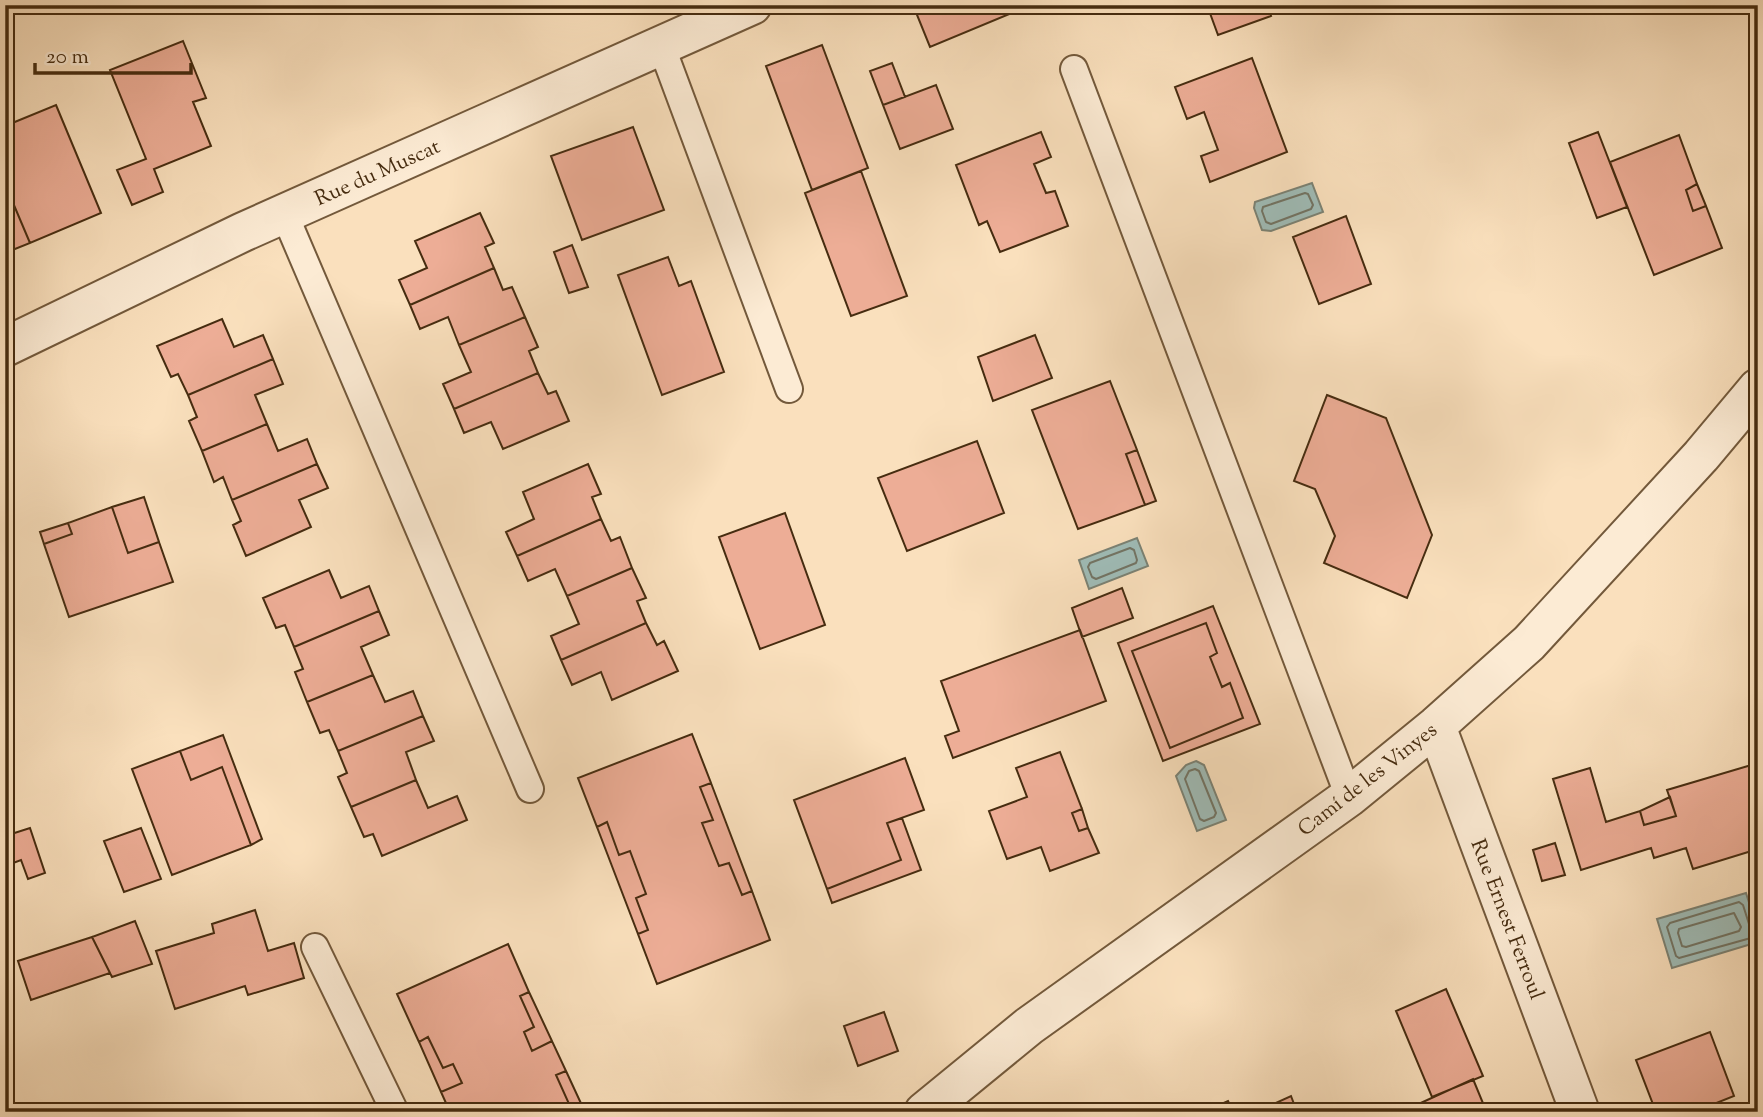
<svg xmlns="http://www.w3.org/2000/svg" width="1763" height="1117" font-family="'Sorts Mill Goudy',serif">
  <style>
    .water { fill: #9fbcb7; stroke: #7b8274; stroke-width: 2 }
    .lines { fill: none; stroke-linecap: round; stroke-linejoin: round }
    .shore { stroke: #727464; stroke-width: 2 }
    .building { fill: #edad96; stroke: #462c10; stroke-width: 2; fill-rule: evenodd }
    .service-casing { stroke: #73593b; stroke-width: 30 }
    .minor-casing { stroke: #73593b; stroke-width: 42 }
    .service { stroke: #fcebd4; stroke-width: 26 }
    .minor { stroke: #fcebd4; stroke-width: 38 }
    .labels { text-anchor: middle; stroke-width: 5; stroke-linejoin: round; paint-order: stroke }
    .street-label { font-size: 21px; fill: #462c10; stroke: #fcebd4 }
  </style>
  <rect width="100%" height="100%" fill="#fae0bd"/>
  <filter id="stains"><feTurbulence type="fractalNoise" baseFrequency=".00286" numOctaves="4"/><feColorMatrix values="0 0 0 0 .2 0 0 0 0 .09 0 0 0 0 .02 0 0 0 .5 -.17"/></filter>
  <radialGradient id="worn" r=".72"><stop offset=".6" stop-color="#630" stop-opacity="0"/><stop offset="1" stop-color="#630" stop-opacity=".3"/></radialGradient>
  <!-- water -->
  <path class="water" d="M 1312,183 L 1323,212 L 1271,231 L 1262,230 L 1254,208 L 1255,202 Z
    M 1137,538 L 1148,566 L 1089,589 L 1079,560 Z
    M 1196,761 L 1204,765 L 1226,820 L 1197,831 L 1176,776 L 1186,765 Z
    M 1746,893 L 1758,931 L 1758,942 L 1672,968 L 1657,919 Z"/>
  <g class="lines">
    <!-- shore -->
    <path class="shore" d="M 1305,193 L 1308,194 L 1313,205 L 1311,209 L 1271,224 L 1266,222 L 1262,211 L 1263,207 Z
      M 1130,548 L 1134,550 L 1137,560 L 1136,563 L 1096,579 L 1092,577 L 1088,567 L 1090,563 Z
      M 1195,769 L 1199,771 L 1216,813 L 1214,817 L 1204,821 L 1200,819 L 1185,779 L 1189,771 Z
      M 1734,913 L 1741,927 L 1739,931 L 1686,947 L 1682,946 L 1678,933 L 1679,929 Z
      M 1758,927 L 1749,924 L 1743,905 L 1739,902 L 1670,923 L 1667,927 L 1676,956 L 1679,958 L 1758,936"/>
  </g>
  <!-- building -->
  <path class="building" d="M 913,5 L 1031,5 L 930,47 Z
    M 1207,5 L 1267,5 L 1271,16 L 1218,35 Z
    M 183,41 L 206,98 L 193,102 L 211,146 L 154,169 L 163,192 L 132,205 L 117,170 L 146,159 L 110,70 Z
    M 822,45 L 868,168 L 812,190 L 766,66 Z
    M 1252,58 L 1287,152 L 1210,182 L 1201,156 L 1218,150 L 1204,112 L 1187,119 L 1175,87 Z
    M 892,63 L 905,97 L 883,105 L 870,71 Z
    M 936,85 L 953,129 L 900,149 L 883,105 Z
    M 56,105 L 101,213 L 30,243 L 5,184 L 5,126 Z
    M 633,127 L 664,210 L 582,240 L 551,156 Z
    M 1041,132 L 1051,157 L 1034,164 L 1046,193 L 1055,191 L 1068,226 L 1000,252 L 987,221 L 979,225 L 956,165 Z
    M 1598,132 L 1627,207 L 1597,218 L 1569,143 Z
    M 1679,135 L 1697,184 L 1686,190 L 1693,211 L 1706,206 L 1722,248 L 1654,275 L 1610,162 Z
    M 861,171 L 907,296 L 851,316 L 805,193 Z
    M 1697,184 L 1706,206 L 1693,211 L 1686,190 Z
    M 8,191 L 30,243 L 5,253 L 5,192 Z
    M 480,213 L 494,243 L 485,247 L 494,268 L 410,305 L 399,280 L 427,268 L 415,241 Z
    M 1346,216 L 1371,284 L 1319,304 L 1293,237 Z
    M 572,245 L 588,287 L 569,293 L 554,252 Z
    M 668,257 L 679,286 L 691,281 L 724,372 L 662,395 L 618,275 Z
    M 494,268 L 503,290 L 512,287 L 525,317 L 459,345 L 448,317 L 420,329 L 410,305 Z
    M 525,317 L 538,347 L 529,351 L 538,373 L 454,409 L 443,384 L 471,372 L 459,345 Z
    M 222,319 L 234,347 L 263,335 L 273,359 L 188,395 L 178,374 L 171,377 L 157,346 Z
    M 1035,335 L 1052,378 L 993,401 L 978,357 Z
    M 273,359 L 283,384 L 255,395 L 267,424 L 202,451 L 189,421 L 197,417 L 188,395 Z
    M 538,373 L 548,394 L 556,391 L 569,421 L 503,449 L 491,422 L 464,433 L 454,409 Z
    M 1110,381 L 1137,450 L 1126,454 L 1145,505 L 1078,529 L 1032,410 Z
    M 1327,395 L 1386,418 L 1432,535 L 1407,598 L 1324,563 L 1335,536 L 1315,489 L 1294,481 Z
    M 267,424 L 278,451 L 307,439 L 317,464 L 232,500 L 223,477 L 214,482 L 202,451 Z
    M 977,441 L 1004,513 L 907,551 L 878,478 Z
    M 1137,450 L 1156,501 L 1145,505 L 1126,454 Z
    M 317,464 L 328,488 L 299,500 L 311,527 L 246,556 L 233,525 L 241,521 L 232,500 Z
    M 588,464 L 601,494 L 592,497 L 601,519 L 517,556 L 506,532 L 534,519 L 523,492 Z
    M 144,497 L 159,542 L 128,553 L 112,507 Z
    M 112,507 L 128,553 L 159,542 L 173,582 L 69,617 L 44,544 L 72,534 L 68,523 Z
    M 785,513 L 825,625 L 760,649 L 719,537 Z
    M 601,519 L 611,541 L 620,537 L 632,568 L 567,596 L 555,569 L 528,581 L 517,556 Z
    M 68,523 L 72,534 L 44,544 L 40,532 Z
    M 632,568 L 646,598 L 637,601 L 646,623 L 561,660 L 551,636 L 579,624 L 567,596 Z
    M 329,570 L 341,598 L 369,586 L 379,611 L 294,647 L 285,625 L 276,628 L 263,598 Z
    M 1122,588 L 1133,618 L 1082,637 L 1072,608 Z
    M 1213,606 L 1260,724 L 1163,761 L 1118,643 ZM 1206,623 L 1217,653 L 1210,657 L 1222,687 L 1230,683 L 1243,718 L 1170,748 L 1132,651 Z
    M 379,611 L 389,635 L 361,647 L 373,675 L 307,702 L 295,672 L 303,669 L 294,647 Z
    M 646,623 L 657,645 L 664,641 L 678,671 L 612,700 L 601,672 L 572,685 L 561,660 Z
    M 1206,623 L 1217,653 L 1210,657 L 1222,687 L 1230,683 L 1243,718 L 1170,748 L 1132,651 Z
    M 1080,630 L 1106,701 L 953,758 L 945,736 L 959,731 L 941,681 Z
    M 373,675 L 385,702 L 413,691 L 423,716 L 338,751 L 329,730 L 320,733 L 307,702 Z
    M 423,716 L 434,741 L 406,752 L 416,780 L 351,807 L 338,777 L 347,773 L 338,751 Z
    M 692,734 L 711,783 L 700,787 L 713,820 L 702,823 L 719,866 L 729,863 L 742,895 L 752,891 L 770,940 L 657,984 L 638,934 L 648,930 L 636,898 L 646,894 L 630,851 L 619,855 L 607,822 L 597,827 L 578,778 Z
    M 223,735 L 262,839 L 251,845 L 222,767 L 191,780 L 180,751 Z
    M 180,751 L 191,780 L 222,767 L 251,845 L 172,875 L 132,769 Z
    M 1060,752 L 1082,809 L 1072,813 L 1079,831 L 1088,828 L 1099,853 L 1050,871 L 1041,847 L 1007,859 L 989,811 L 1027,797 L 1016,768 Z
    M 905,758 L 924,810 L 887,823 L 901,860 L 827,889 L 794,800 Z
    M 1758,763 L 1758,849 L 1693,869 L 1686,848 L 1654,858 L 1651,848 L 1581,870 L 1553,779 L 1590,768 L 1606,822 L 1640,811 L 1644,825 L 1676,816 L 1667,790 Z
    M 416,780 L 428,808 L 457,796 L 467,820 L 382,856 L 373,834 L 364,837 L 351,807 Z
    M 711,783 L 752,891 L 742,895 L 729,863 L 719,866 L 702,823 L 713,820 L 700,787 Z
    M 1670,797 L 1676,816 L 1644,825 L 1640,811 Z
    M 1082,809 L 1088,828 L 1079,831 L 1072,813 Z
    M 902,818 L 921,870 L 832,903 L 827,889 L 901,860 L 887,823 Z
    M 607,822 L 619,855 L 630,851 L 646,894 L 636,898 L 648,930 L 638,934 L 597,827 Z
    M 30,828 L 45,873 L 28,879 L 21,860 L 8,865 L 5,855 L 5,836 Z
    M 141,828 L 161,879 L 124,892 L 104,841 Z
    M 1555,843 L 1565,875 L 1542,881 L 1533,850 Z
    M 255,910 L 268,951 L 294,943 L 304,978 L 248,995 L 245,986 L 175,1009 L 156,951 L 214,933 L 212,924 Z
    M 135,921 L 152,964 L 112,977 L 92,937 Z
    M 92,937 L 110,973 L 31,1000 L 18,961 Z
    M 508,944 L 529,992 L 520,996 L 534,1027 L 524,1032 L 532,1051 L 552,1041 L 566,1071 L 556,1075 L 570,1106 L 560,1112 L 450,1112 L 441,1092 L 462,1083 L 453,1064 L 443,1068 L 428,1037 L 419,1042 L 397,994 Z
    M 1446,989 L 1483,1076 L 1432,1097 L 1396,1011 Z
    M 529,992 L 552,1041 L 532,1051 L 524,1032 L 534,1027 L 520,996 Z
    M 884,1012 L 898,1051 L 858,1066 L 844,1026 Z
    M 1710,1032 L 1734,1096 L 1694,1112 L 1656,1112 L 1636,1060 Z
    M 428,1037 L 443,1068 L 453,1064 L 462,1083 L 441,1092 L 419,1042 Z
    M 566,1071 L 585,1112 L 560,1112 L 570,1106 L 556,1075 Z
    M 1473,1079 L 1485,1108 L 1478,1112 L 1401,1112 Z
    M 1291,1096 L 1297,1112 L 1270,1112 L 1269,1106 Z
    M 1228,1101 L 1233,1112 L 1203,1112 Z"/>
  <g class="lines">
    <!-- service casing -->
    <g class="service-casing">
      <path id="service" d="M 661,45 L 789,389
        M 1074,69 L 1349,797
        M 284,213 L 530,789
        M 315,947 L 395,1112"/>
    </g>
    <!-- minor casing -->
    <g class="minor-casing">
      <path id="minor" d="M 5,347 L 243,232 L 752,5
        M 1436,726 L 1580,1112
        M 924,1112 L 1029,1026 L 1349,797 L 1436,726 L 1529,643 L 1701,456 L 1758,388"/>
    </g>
    <!-- service -->
    <use href="#service" class="service"/>
    <!-- minor -->
    <use href="#minor" class="minor"/>
  </g>
  <g class="labels">
    <!-- street labels -->
    <g class="street-label">
      <text transform="translate(377 172) rotate(-24)" y="7">Rue du Muscat</text>
      <text transform="translate(1367 779) rotate(-38)" y="7">Camí de les Vinyes</text>
      <text transform="translate(1508 919) rotate(69)" y="7">Rue Ernest Ferroul</text>
    </g>
  </g>
  <!-- margin -->
  <rect width="1763" height="1117" fill="none" stroke="#fae0bd" stroke-width="28"/>
  <rect x="7" y="7" width="1749" height="1103" fill="none" stroke="#462c10" stroke-width="3.5"/>
  <rect x="14" y="14" width="1735" height="1089" fill="none" stroke="#462c10" stroke-width="2"/>
  <!-- scale -->
  <path d="M35 63v10h156v-10" fill="none" stroke="#462c10" stroke-width="3.5"/>
  <text x="46" y="63" font-size="21" fill="#462c10" stroke="#fcebd4" stroke-width="5" paint-order="stroke">20 m</text>
  <rect width="100%" height="100%" filter="url(#stains)"/>
  <rect width="100%" height="100%" fill="url(#worn)"/>
</svg>
